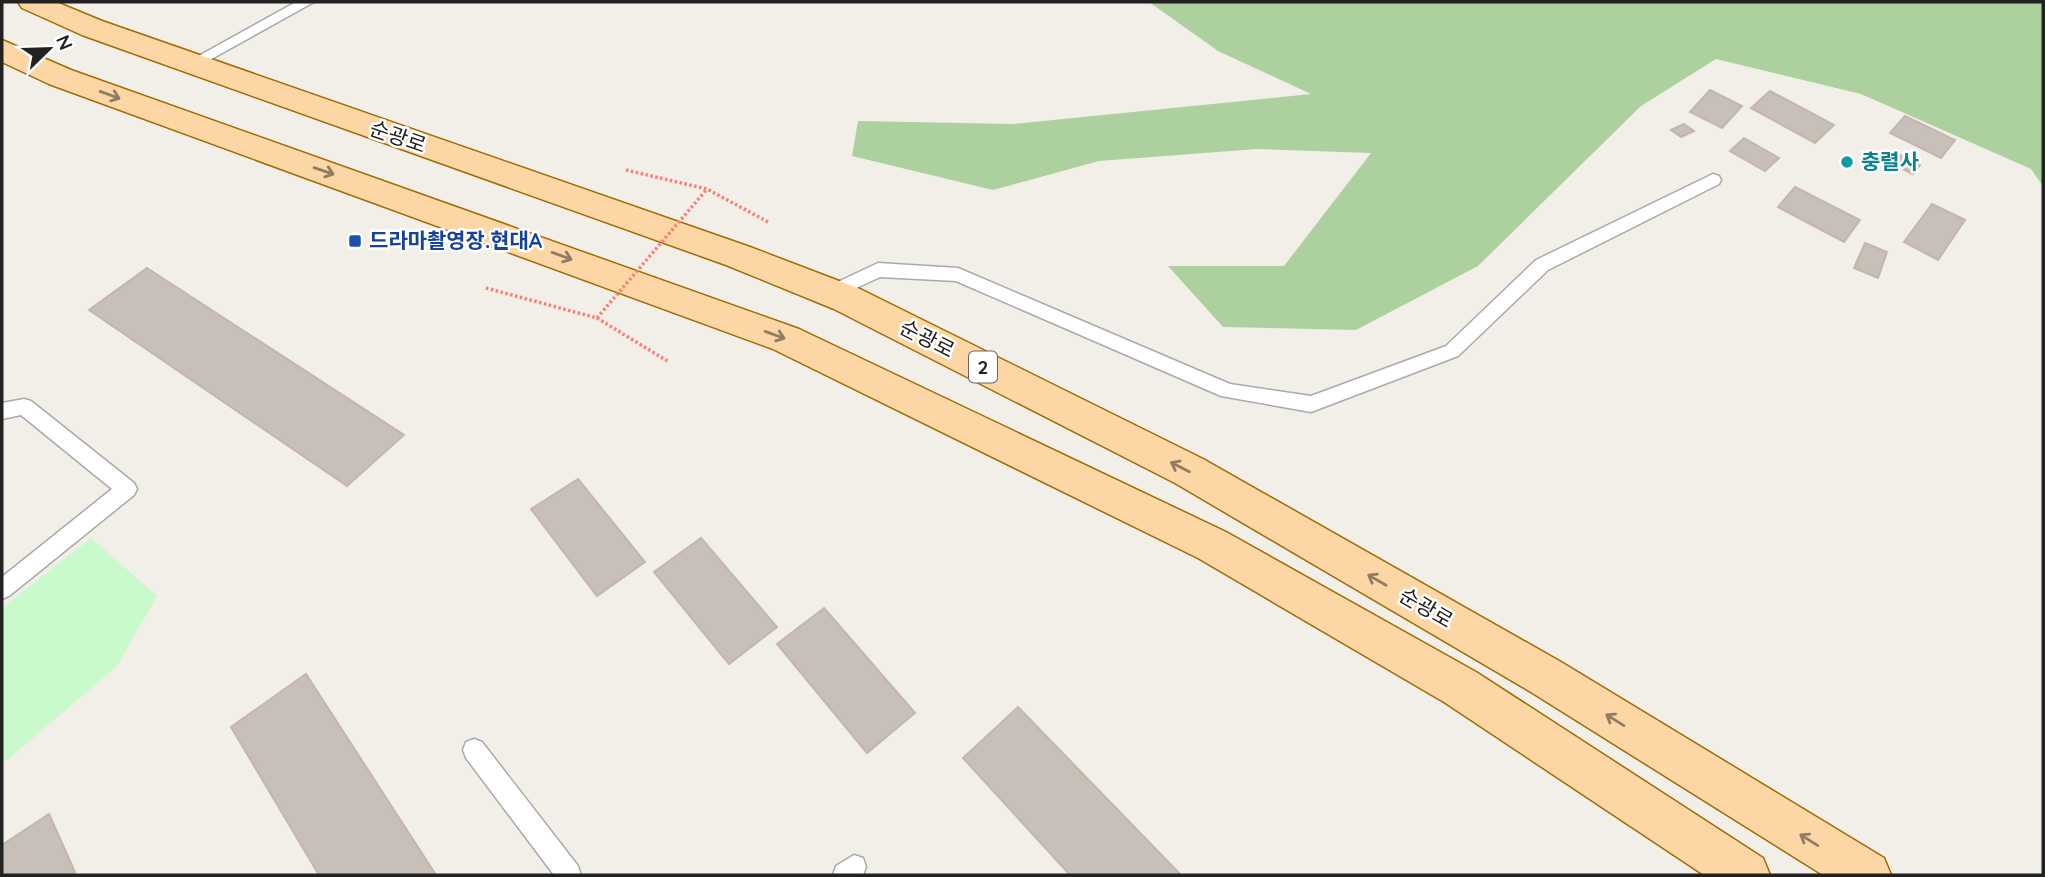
<svg xmlns="http://www.w3.org/2000/svg" width="2045" height="877" font-family="Quicksand,'Noto Sans KR',sans-serif">
  <style>
    .forest { fill: #add19e }
    .park { fill: #c8facc }
    .building { fill: #c7bfb8; stroke: #c4b6ab; stroke-width: 2 }
    .lines { fill: none; stroke-linecap: round; stroke-linejoin: round }
    .service-casing { stroke: #a9a9a9; stroke-width: 3 }
    .primary-casing { stroke: #a06b00; stroke-width: 3 }
    .path { stroke: #fa8072; stroke-width: 3.5; stroke-dasharray: 2.5 2.5; stroke-linecap: butt }
    .service { fill: #fff; fill-rule: evenodd }
    .primary { fill: #fcd6a4; fill-rule: evenodd }
    .path-bridge { stroke: #fa8072; stroke-width: 3.5; stroke-dasharray: 2.5 2.5; stroke-linecap: butt }
    .oneway { stroke: #8f7c63 }
    .culture-dot { fill: #0f9aa8; stroke: #fff; stroke-width: 2.5 }
    .transit-dot { fill: #1a4fb4; stroke: #fff; stroke-width: 2.5 }
    .labels { text-anchor: middle; stroke-width: 5; stroke-linejoin: round; paint-order: stroke }
    .shield { fill: #fff; stroke: #646464; stroke-width: 2 }
    .shield-label { font-size: 19px; font-weight: bold; fill: #222 }
    .street-label { font-size: 21px; fill: #222; stroke: #fff }
    .culture-label { font-size: 21px; font-weight: bold; fill: #0d838f; stroke: #fff; text-anchor: start }
    .transit-label { font-size: 21px; font-weight: bold; fill: #164399; stroke: #fff; text-anchor: start }
  </style>
  <rect width="100%" height="100%" fill="#f2efe9"/>
  <!-- forest -->
  <path class="forest" d="M 1149,2 L 2043,2 L 2043,186 L 2031,169 L 1861,94 L 1716,59 L 1641,106 L 1478,266 L 1356,330 L 1223,327 L 1168,266 L 1284,266 L 1371,153 L 1257,149 L 1099,161 L 993,190 L 852,156 L 858,121 L 1013,124 L 1311,94 L 1218,51 Z"/>
  <!-- park -->
  <path class="park" d="M 91,538 L 157,596 L 117,666 L 6,761 L 2,757 L 2,608 Z"/>
  <!-- building -->
  <path class="building" d="M 1710,90 L 1742,106 L 1722,128 L 1690,112 Z
    M 1770,91 L 1834,125 L 1815,143 L 1751,108 Z
    M 1905,116 L 1955,140 L 1941,158 L 1890,133 Z
    M 1684,124 L 1694,131 L 1681,137 L 1671,130 Z
    M 1744,138 L 1779,158 L 1765,171 L 1730,151 Z
    M 1894,152 L 1920,165 L 1913,174 L 1888,162 Z
    M 1795,187 L 1860,220 L 1844,242 L 1778,207 Z
    M 1932,204 L 1965,220 L 1938,260 L 1904,242 Z
    M 1865,243 L 1887,252 L 1878,278 L 1854,268 Z
    M 147,268 L 404,435 L 347,486 L 89,310 Z
    M 578,479 L 645,562 L 597,596 L 531,509 Z
    M 701,538 L 777,627 L 729,664 L 654,572 Z
    M 824,608 L 915,713 L 867,753 L 777,644 Z
    M 306,674 L 436,875 L 319,875 L 231,727 Z
    M 1018,707 L 1181,875 L 1070,875 L 963,758 Z
    M 49,814 L 75,872 L 70,875 L 2,875 L 2,845 Z"/>
  <g class="lines">
    <!-- service casing -->
    <g class="service-casing">
      <path id="service" d="M 296,2 L 314,2 L 197,67 L 192,69 L 184,64 Z
        M 1713,174 L 1719,176 L 1721,180 L 1719,184 L 1548,270 L 1458,356 L 1311,412 L 1221,396 L 956,281 L 880,277 L 831,300 L 825,298 L 822,293 L 825,288 L 878,263 L 958,268 L 1230,384 L 1311,396 L 1446,346 L 1536,260 Z
        M 24,399 L 31,401 L 134,483 L 137,489 L 134,495 L 9,596 L 2,599 L 2,577 L 112,489 L 21,415 L 2,419 L 2,403 Z
        M 474,739 L 482,742 L 578,866 L 581,875 L 554,875 L 466,758 L 463,750 L 466,742 Z
        M 854,855 L 863,858 L 866,867 L 863,875 L 833,875 L 836,866 Z"/>
    </g>
    <!-- primary casing -->
    <g class="primary-casing">
      <path id="primary" d="M 18,2 L 56,2 L 102,21 L 750,247 L 860,289 L 1203,459 L 1561,662 L 1884,858 L 1891,875 L 1823,875 L 1531,692 L 1175,483 L 834,309 L 726,265 L 82,35 L 22,8 Z
        M 2,40 L 71,70 L 799,329 L 1226,532 L 1476,672 L 1763,858 L 1770,875 L 1704,875 L 1444,702 L 1198,558 L 773,349 L 49,84 L 2,62 Z"/>
    </g>
    <!-- path -->
    <path class="path" d="M 626,170 L 707,189 L 770,223
      M 486,288 L 597,318 L 669,362"/>
    <!-- service -->
    <use href="#service" class="service"/>
    <!-- primary -->
    <use href="#primary" class="primary"/>
    <!-- path-bridge -->
    <path class="path-bridge" d="M 597,318 L 707,189"/>
  </g>
  <!-- one-way arrows -->
  <defs><path id="oneway-shaft" d="M-6 0H5M1.5-3L5.5 0L1.5 3" fill="none" stroke-width="1.6" stroke-linecap="round" stroke-linejoin="round" transform="scale(1.75)"/></defs>
  <g class="oneway">
    <use href="#oneway-shaft" transform="translate(110 95) rotate(20)"/>
    <use href="#oneway-shaft" transform="translate(324 171) rotate(19)"/>
    <use href="#oneway-shaft" transform="translate(562 256) rotate(20)"/>
    <use href="#oneway-shaft" transform="translate(775 335) rotate(20)"/>
    <use href="#oneway-shaft" transform="translate(1180 467) rotate(-153)"/>
    <use href="#oneway-shaft" transform="translate(1377 580) rotate(-150)"/>
    <use href="#oneway-shaft" transform="translate(1615 720) rotate(-148)"/>
    <use href="#oneway-shaft" transform="translate(1809 840) rotate(-148)"/>
  </g>
  <!-- markers -->
  <circle class="culture-dot" cx="1847" cy="162" r="7"/>
  <rect class="transit-dot" x="348" y="234" width="14" height="14" rx="3.5"/>
  <g class="labels">
    <!-- shield labels -->
    <rect class="shield" x="969" y="351.5" width="28" height="31" rx="5"/>
    <g class="shield-label">
      <text x="983" y="374">2</text>
    </g>
    <!-- street labels -->
    <g class="street-label">
      <text transform="translate(398 137) rotate(19)" y="7">순광로</text>
      <text transform="translate(927 339) rotate(27)" y="7">순광로</text>
      <text transform="translate(1426 608) rotate(30)" y="7">순광로</text>
    </g>
    <!-- culture labels -->
    <g class="culture-label">
      <text x="1861" y="169">충렬사</text>
    </g>
    <!-- transit labels -->
    <g class="transit-label">
      <text x="369" y="248">드라마촬영장.현대A</text>
    </g>
  </g>
  <!-- border -->
  <rect width="2045" height="877" fill="none" stroke="#222222" stroke-width="7"/>
  <!-- north arrow -->
  <g transform="translate(49 49) rotate(67)" stroke="#ffffff" stroke-width="5" paint-order="stroke">
  <path d="M0-5L12 26L0 18L-12 26Z" fill="#222222"/>
  <text y="-10" font-size="19" font-weight="bold" text-anchor="middle" fill="#222222">N</text>
  </g>
</svg>
